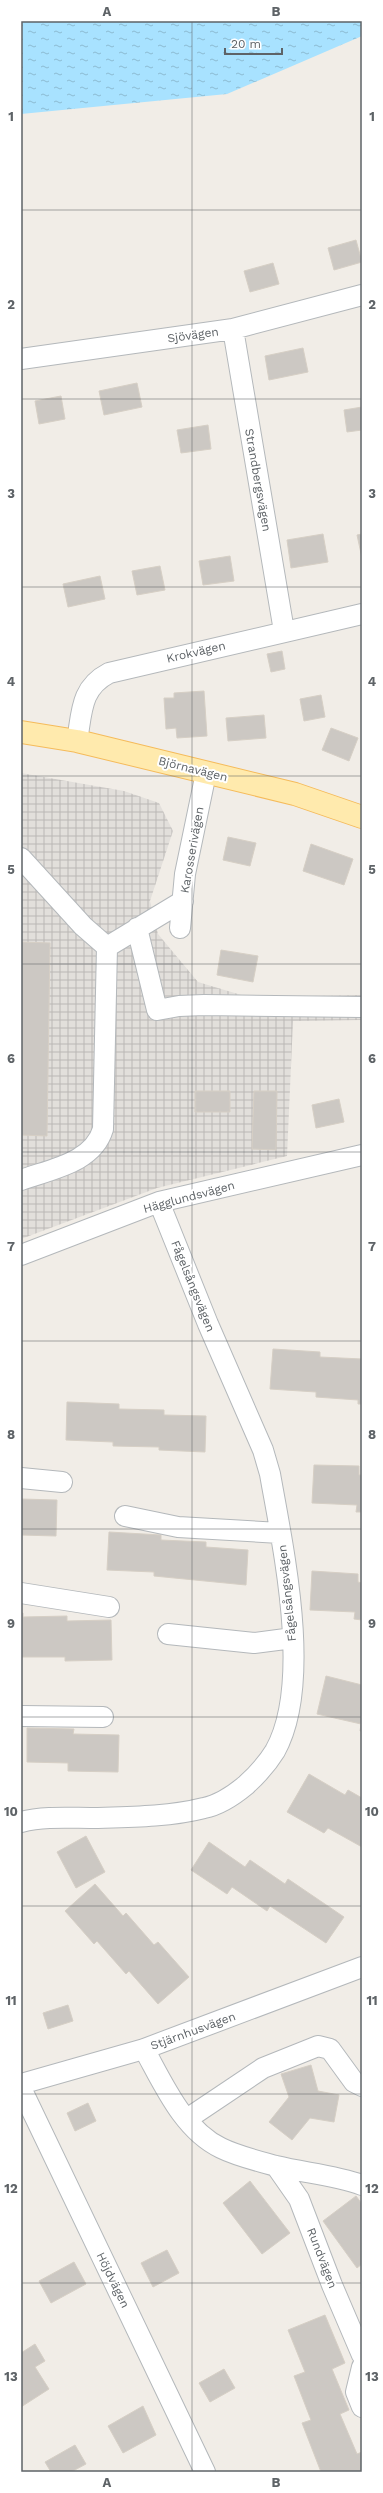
<svg xmlns="http://www.w3.org/2000/svg" width="383" height="2493" font-family="'Work Sans',sans-serif">
  <style>
    .industrial { fill: url(#industrial-grid) }
    .water { fill: url(#water-ripples) }
    .building { fill: #ccc8c3; stroke: #d6cfc5 }
    .lines { fill: none; stroke-linecap: round; stroke-linejoin: round }
    .minor-casing { stroke: #b4b8bb; stroke-width: 22 }
    .major-casing { stroke: #f5bb5b; stroke-width: 24 }
    .minor { stroke: #fff; stroke-width: 20 }
    .major { stroke: #ffeaad; stroke-width: 22 }
    .grid { fill: none; stroke: #5e6367; stroke-width: 1; stroke-opacity: 0.55 }
    .labels { text-anchor: middle; stroke-width: 4; stroke-linejoin: round; paint-order: stroke }
    .street-label { font-size: 12px; fill: #5e6367; stroke: #fff }
    .neatline { fill: none; stroke: #5e6367; stroke-width: 1.5 }
    .grid-label { font-size: 13px; text-anchor: middle; font-weight: bold; fill: #5e6367 }
  </style>
  <defs>
    <pattern id="industrial-grid" width="8" height="8" patternUnits="userSpaceOnUse"><rect width="8" height="8" fill="#e2dfdb"/><path d="M0 4h8M4 0v8" fill="none" stroke="#bab8b5"/></pattern>
    <pattern id="water-ripples" width="26" height="14" patternUnits="userSpaceOnUse"><rect width="26" height="14" fill="#a8e2ff"/><path d="M2 4q2-2 4 0t4 0M15 11q2-2 4 0t4 0" fill="none" stroke="#8cbbd2"/></pattern>
  </defs>
  <rect width="100%" height="100%" fill="#f1ede7"/>
  <!-- industrial -->
  <path class="industrial" d="M 21,773 L 124,791 L 159,803 L 173,831 L 150,901 L 158,934 L 198,982 L 248,997 L 362,995 L 362,1020 L 293,1021 L 287,1156 L 157,1188 L 21,1239 Z"/>
  <!-- water -->
  <path class="water" d="M 21,21 L 362,21 L 362,36 L 227,94 L 21,114 Z"/>
  <!-- building -->
  <path class="building" d="M 356,240 L 362,262 L 334,270 L 328,248 Z
    M 273,263 L 279,284 L 250,292 L 244,271 Z
    M 303,348 L 308,372 L 269,380 L 265,356 Z
    M 137,383 L 142,407 L 104,415 L 99,391 Z
    M 61,396 L 65,419 L 39,424 L 35,401 Z
    M 362,407 L 362,430 L 347,432 L 344,410 Z
    M 208,425 L 211,449 L 181,453 L 177,430 Z
    M 323,534 L 328,562 L 291,568 L 287,540 Z
    M 362,534 L 362,558 L 357,535 Z
    M 230,556 L 234,581 L 203,585 L 199,561 Z
    M 160,566 L 165,590 L 137,595 L 132,571 Z
    M 100,576 L 105,599 L 68,607 L 63,584 Z
    M 282,651 L 285,669 L 271,672 L 267,654 Z
    M 204,691 L 207,736 L 177,738 L 176,728 L 166,729 L 164,698 L 174,698 L 174,693 Z
    M 321,695 L 325,717 L 304,721 L 300,699 Z
    M 264,715 L 266,738 L 228,741 L 226,718 Z
    M 331,728 L 358,738 L 349,761 L 322,750 Z
    M 228,837 L 256,843 L 250,866 L 223,860 Z
    M 311,844 L 353,859 L 344,885 L 303,871 Z
    M 21,942 L 50,943 L 47,1136 L 21,1135 Z
    M 221,950 L 258,956 L 253,982 L 217,975 Z
    M 195,1091 L 230,1091 L 230,1112 L 195,1112 Z
    M 254,1091 L 277,1091 L 276,1150 L 252,1149 Z
    M 339,1099 L 344,1122 L 316,1128 L 312,1105 Z
    M 273,1349 L 320,1352 L 320,1357 L 362,1359 L 362,1404 L 358,1404 L 358,1400 L 316,1397 L 316,1392 L 270,1389 Z
    M 67,1402 L 119,1404 L 119,1409 L 164,1410 L 164,1415 L 206,1416 L 205,1452 L 159,1450 L 159,1447 L 113,1446 L 113,1442 L 66,1440 Z
    M 314,1465 L 359,1466 L 359,1475 L 362,1475 L 362,1512 L 356,1512 L 357,1505 L 312,1503 Z
    M 21,1499 L 57,1500 L 56,1536 L 21,1535 Z
    M 109,1532 L 161,1535 L 161,1540 L 206,1542 L 206,1547 L 248,1550 L 246,1585 L 154,1576 L 154,1572 L 107,1570 Z
    M 312,1571 L 358,1574 L 358,1582 L 362,1583 L 362,1620 L 354,1619 L 355,1612 L 310,1610 Z
    M 21,1613 L 23,1613 L 23,1617 L 67,1616 L 67,1621 L 111,1620 L 112,1660 L 65,1661 L 65,1657 L 22,1657 Z
    M 326,1676 L 362,1685 L 362,1731 L 360,1731 L 361,1724 L 317,1714 Z
    M 27,1728 L 74,1729 L 73,1734 L 119,1735 L 118,1772 L 68,1771 L 68,1763 L 27,1762 Z
    M 309,1774 L 345,1795 L 348,1790 L 362,1798 L 362,1847 L 328,1828 L 324,1833 L 287,1812 Z
    M 86,1836 L 105,1872 L 76,1888 L 57,1852 Z
    M 209,1842 L 245,1867 L 250,1860 L 285,1884 L 288,1879 L 344,1917 L 326,1943 L 270,1906 L 267,1911 L 232,1887 L 227,1894 L 191,1870 Z
    M 95,1884 L 123,1916 L 126,1913 L 154,1945 L 158,1942 L 189,1977 L 158,2004 L 129,1971 L 126,1974 L 97,1941 L 94,1944 L 65,1911 Z
    M 68,2005 L 73,2021 L 48,2029 L 43,2013 Z
    M 311,2065 L 318,2091 L 339,2095 L 334,2122 L 310,2118 L 292,2140 L 269,2122 L 289,2097 L 281,2074 Z
    M 88,2103 L 96,2121 L 75,2131 L 67,2113 Z
    M 250,2181 L 290,2233 L 262,2254 L 223,2203 Z
    M 356,2196 L 362,2204 L 362,2264 L 357,2268 L 323,2221 Z
    M 167,2250 L 179,2273 L 153,2287 L 141,2263 Z
    M 74,2262 L 86,2284 L 51,2303 L 39,2281 Z
    M 325,2315 L 345,2363 L 332,2369 L 349,2410 L 340,2414 L 357,2454 L 362,2452 L 362,2472 L 321,2472 L 302,2423 L 311,2420 L 294,2376 L 305,2372 L 288,2330 Z
    M 35,2344 L 45,2361 L 35,2367 L 49,2389 L 21,2407 L 21,2353 Z
    M 224,2369 L 235,2388 L 210,2402 L 199,2383 Z
    M 143,2406 L 156,2435 L 123,2453 L 108,2426 Z
    M 75,2445 L 86,2464 L 71,2472 L 51,2472 L 45,2462 Z"/>
  <g class="lines">
    <!-- minor casing -->
    <g class="minor-casing">
      <path id="minor" d="M 233,329 L 284,631
        M 21,359 L 233,329 L 362,295
        M 77,741 C 82,713 80,688 109,673 L 362,614
        M 21,858 L 83,926 L 107,947 L 183,901
        M 137,928 L 157,1010 L 179,1006 L 204,1005 L 362,1007
        M 180,928 L 185,874 L 206,773
        M 21,1180 C 51,1169 93,1163 103,1129 L 107,947
        M 21,1255 L 159,1202 L 362,1155
        M 21,1478 L 62,1482
        M 125,1516 L 178,1527 L 280,1533
        M 21,1593 L 109,1607
        M 168,1634 L 254,1643 L 293,1638
        M 21,1716 L 103,1717
        M 21,1822 C 44,1816 69,1818 93,1818 C 129,1817 169,1817 204,1808 C 219,1805 234,1795 246,1785 C 257,1775 267,1764 275,1751 C 313,1683 283,1548 270,1474 L 263,1450 L 208,1324 L 159,1202
        M 144,2049 C 163,2083 183,2130 221,2148 C 237,2156 258,2161 276,2166 C 305,2173 334,2175 362,2185
        M 21,2084 L 144,2049 L 362,1967
        M 21,2088 L 205,2472
        M 187,2119 L 263,2068 L 318,2046 L 330,2049 L 354,2082 L 362,2086
        M 276,2166 L 299,2199 L 332,2285 L 362,2355
        M 362,2367 L 356,2392 L 362,2407"/>
    </g>
    <!-- major casing -->
    <g class="major-casing">
      <path id="major" d="M 21,732 L 77,741 L 295,794 L 362,817"/>
    </g>
    <!-- minor -->
    <use href="#minor" class="minor"/>
    <!-- major -->
    <use href="#major" class="major"/>
  </g>
  <!-- grid -->
  <path class="grid" d="M 192,21 L 192,2472M 21,210 L 362,210M 21,399 L 362,399M 21,587 L 362,587M 21,776 L 362,776M 21,964 L 362,964M 21,1152 L 362,1152M 21,1341 L 362,1341M 21,1529 L 362,1529M 21,1717 L 362,1717M 21,1906 L 362,1906M 21,2094 L 362,2094M 21,2283 L 362,2283"/>
  <g class="labels">
    <!-- street labels -->
    <g class="street-label">
      <text transform="translate(193 335) rotate(-8)" y="4">Sjövägen</text>
      <text transform="translate(258 480) rotate(80)" y="4">Strandbergsvägen</text>
      <text transform="translate(196 652) rotate(-13)" y="4">Krokvägen</text>
      <text transform="translate(193 769) rotate(14)" y="4">Björnavägen</text>
      <text transform="translate(192 850) rotate(-80)" y="4">Karosserivägen</text>
      <text transform="translate(189 1197) rotate(-15)" y="4">Hägglundsvägen</text>
      <text transform="translate(193 1286) rotate(68)" y="4">Fågelsångsvägen</text>
      <text transform="translate(287 1593) rotate(-96)" y="4">Fågelsångsvägen</text>
      <text transform="translate(193 2031) rotate(-20)" y="4">Stjärnhusvägen</text>
      <text transform="translate(322 2258) rotate(69)" y="4">Rundvägen</text>
      <text transform="translate(113 2280) rotate(64)" y="4">Höjdvägen</text>
    </g>
  </g>
  <!-- border -->
  <rect width="383" height="2493" fill="none" stroke="#ffffff" stroke-width="44"/>
  <!-- scale -->
  <path d="M225 48v6h57v-6" fill="none" stroke="#5e6367" stroke-width="2"/>
  <text x="231" y="48" font-size="12" fill="#5e6367" stroke="#ffffff" stroke-width="3" paint-order="stroke">20 m</text>
  <rect x="22" y="22" width="339" height="2449" class="neatline"/>
  <g class="grid-label">
    <text x="107" y="16">A</text>
    <text x="276" y="16">B</text>
    <text x="11" y="121">1</text>
    <text x="372" y="121">1</text>
    <text x="11" y="309">2</text>
    <text x="372" y="309">2</text>
    <text x="11" y="498">3</text>
    <text x="372" y="498">3</text>
    <text x="11" y="686">4</text>
    <text x="372" y="686">4</text>
    <text x="11" y="874">5</text>
    <text x="372" y="874">5</text>
    <text x="11" y="1063">6</text>
    <text x="372" y="1063">6</text>
    <text x="11" y="1251">7</text>
    <text x="372" y="1251">7</text>
    <text x="11" y="1439">8</text>
    <text x="372" y="1439">8</text>
    <text x="11" y="1628">9</text>
    <text x="372" y="1628">9</text>
    <text x="11" y="1816">10</text>
    <text x="372" y="1816">10</text>
    <text x="11" y="2005">11</text>
    <text x="372" y="2005">11</text>
    <text x="11" y="2193">12</text>
    <text x="372" y="2193">12</text>
    <text x="11" y="2381">13</text>
    <text x="372" y="2381">13</text>
    <text x="107" y="2487">A</text>
    <text x="276" y="2487">B</text>
  </g>
</svg>
